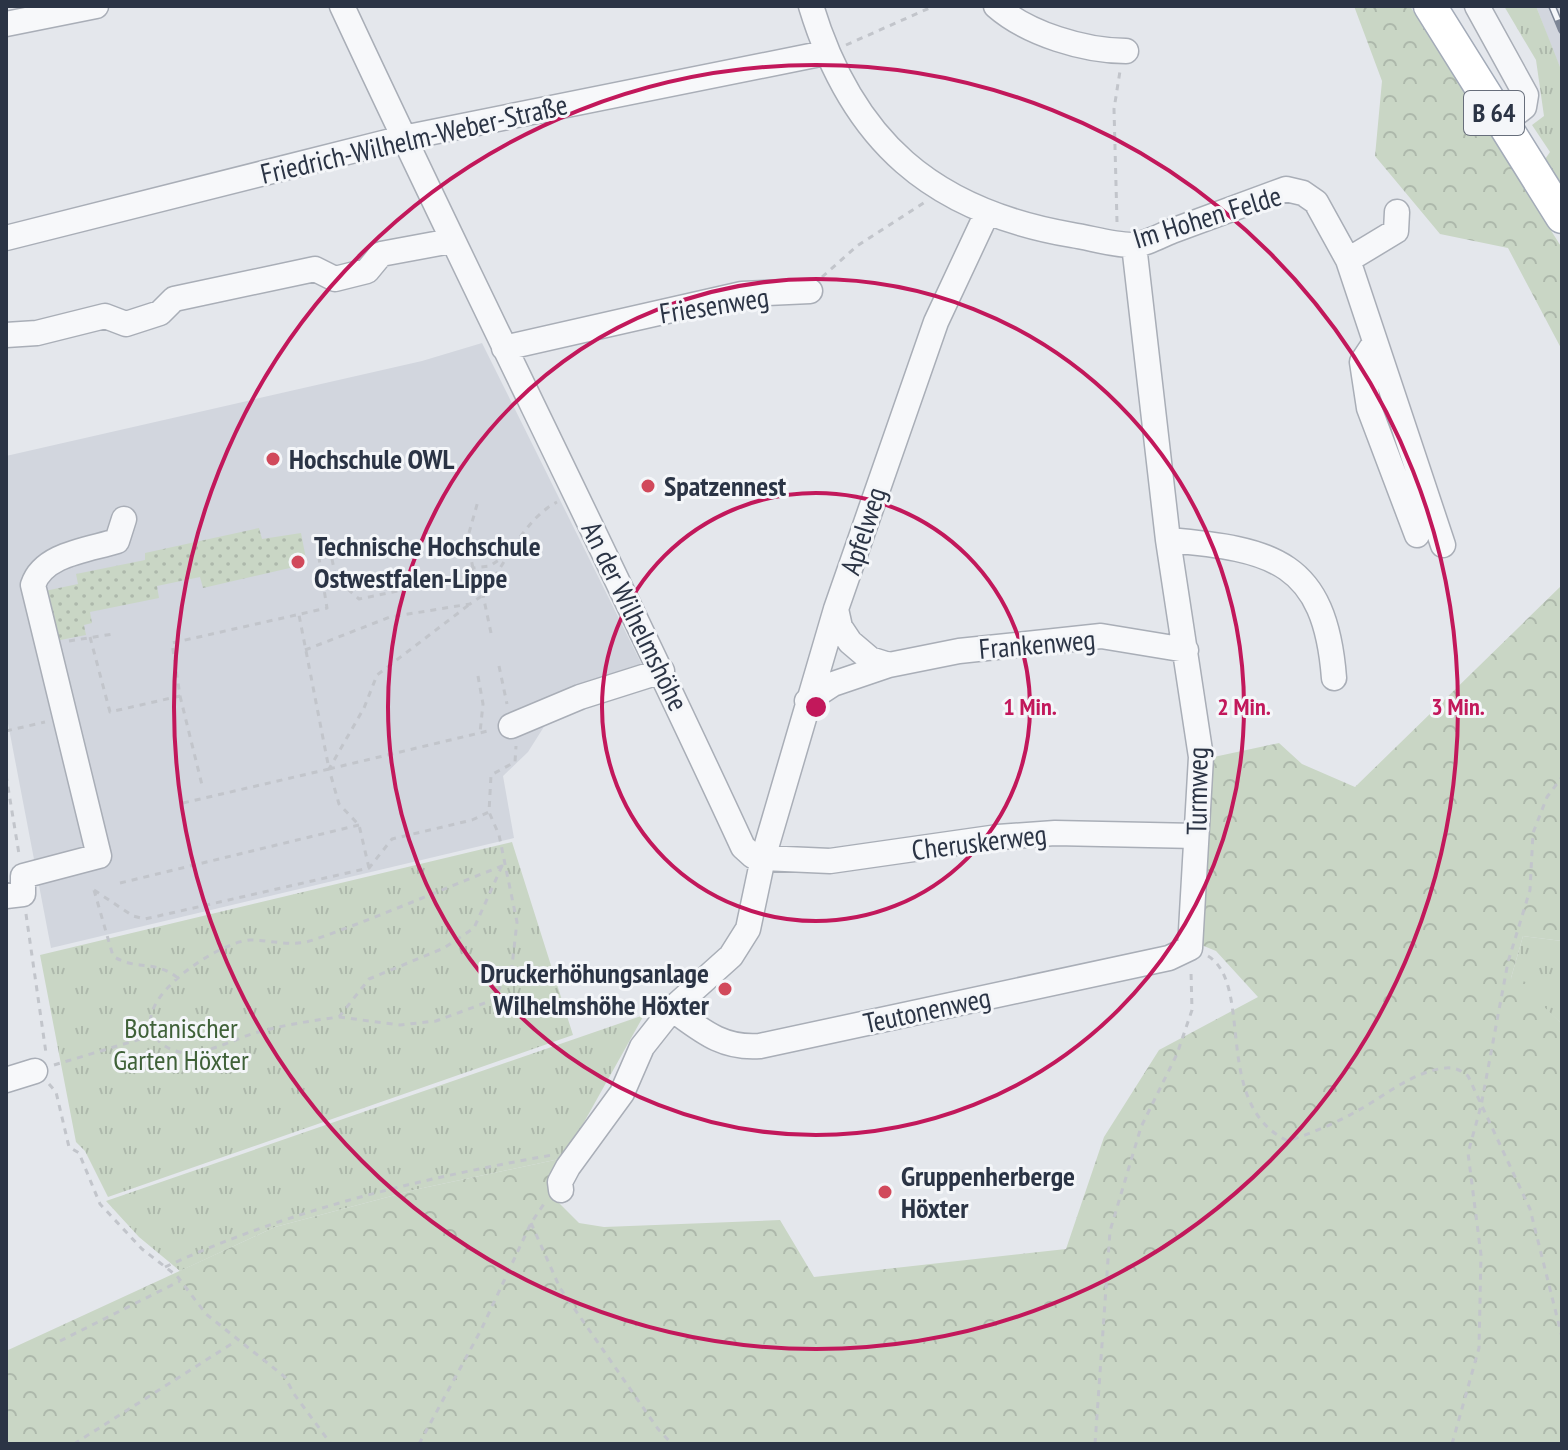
<svg xmlns="http://www.w3.org/2000/svg" width="1568" height="1450" font-family="'PT Sans Narrow',sans-serif">
  <style>
    .built { fill: #d2d6de }
    .grass { fill: url(#grass-tufts) }
    .forest { fill: url(#forest-crowns) }
    .garden { fill: url(#garden-dots) }
    .lines { fill: none; stroke-linecap: round; stroke-linejoin: round }
    .minor-casing { stroke: #a9aeb7; stroke-width: 27 }
    .major-casing { stroke: #a3abb8; stroke-width: 35 }
    .path { stroke: #c2c5cb; stroke-width: 3; stroke-dasharray: 6 6; stroke-linecap: butt }
    .minor { stroke: #f7f8fa; stroke-width: 24 }
    .major { stroke: #fff; stroke-width: 32 }
    .rail-casing { stroke: #7d8696; stroke-width: 8 }
    .rail { stroke: #f4f6f9; stroke-width: 5; stroke-dasharray: 15; stroke-linecap: butt }
    .ring { fill: none; stroke: #c2185b; stroke-width: 4 }
    .poi-dot { fill: #d1495b; stroke: #f4f6f9; stroke-width: 3 }
    .labels { text-anchor: middle; stroke-width: 6; stroke-linejoin: round; paint-order: stroke }
    .shield { fill: #f4f6f9; stroke: #676e7b; stroke-width: 2 }
    .shield-label { font-size: 26px; font-weight: bold; fill: #2b3445 }
    .street-label { font-size: 28px; fill: #2b3445; stroke: #f4f6f9 }
    .poi-label { font-size: 28px; font-weight: bold; fill: #2b3445; stroke: #f4f6f9; text-anchor: start }
    .park-label { font-size: 28px; fill: #3f6138; stroke: #f4f6f9 }
    .centre { fill: #c2185b; stroke: #f4f6f9; stroke-width: 4 }
    .ring-label { font-size: 24px; text-anchor: middle; font-weight: bold; fill: #c2185b; stroke: #f4f6f9; stroke-width: 6; stroke-linejoin: round; paint-order: stroke }
  </style>
  <defs>
    <pattern id="grass-tufts" width="24" height="20" patternUnits="userSpaceOnUse" patternTransform="scale(2)"><rect width="24" height="20" fill="#c9d6c5"/><path d="M3 7l-1-3M5 7V3M7 7l1-3M15 17l-1-3M17 17v-4M19 17l1-3" fill="none" stroke="#adb8ab"/></pattern>
    <pattern id="forest-crowns" width="20" height="18" patternUnits="userSpaceOnUse" patternTransform="scale(2)"><rect width="20" height="18" fill="#c9d6c5"/><path d="M2 6a3 3 0 1 1 6 0M12 15a3 3 0 1 1 6 0" fill="none" stroke="#adb8ab"/></pattern>
    <pattern id="garden-dots" width="8" height="8" patternUnits="userSpaceOnUse" patternTransform="scale(2)"><rect width="8" height="8" fill="#c9d6c5"/><path d="M2 2h.1M6 6h.1" fill="none" stroke="#adb8ab" stroke-width="1.8" stroke-linecap="round"/></pattern>
  </defs>
  <rect width="100%" height="100%" fill="#e4e7ec"/>
  <!-- built -->
  <path class="built" d="M 1536,6 L 1562,6 L 1562,72 L 1553,51 Z
    M 482,343 L 643,667 L 564,695 L 528,752 L 503,776 L 514,838 L 51,948 L 6,713 L 6,456 L 422,361 Z"/>
  <!-- grass -->
  <path class="grass" d="M 1504,6 L 1536,6 L 1562,72 L 1562,192 L 1543,162 L 1550,152 L 1532,125 L 1544,116 L 1536,60 Z
    M 512,842 L 573,1035 L 108,1197 L 85,1151 L 76,1142 L 40,955 Z
    M 1523,936 L 1562,941 L 1562,1024 L 1511,978 Z
    M 644,1015 L 564,1158 L 418,1189 L 275,1227 L 180,1271 L 139,1237 L 106,1201 Z"/>
  <!-- forest -->
  <path class="forest" d="M 1354,6 L 1410,6 L 1562,248 L 1562,350 L 1508,248 L 1440,234 L 1375,156 L 1382,81 Z
    M 1562,585 L 1562,941 L 1523,936 L 1511,978 L 1541,986 L 1539,1002 L 1562,1024 L 1562,1444 L 6,1444 L 6,1351 L 275,1227 L 418,1189 L 564,1158 L 548,1192 L 579,1223 L 604,1227 L 780,1220 L 814,1277 L 1066,1249 L 1104,1137 L 1159,1050 L 1258,997 L 1216,951 L 1199,944 L 1209,758 L 1279,743 L 1302,764 L 1355,787 Z"/>
  <!-- garden -->
  <path class="garden" d="M 259,528 L 262,539 L 301,533 L 307,564 L 203,588 L 200,577 L 157,586 L 159,598 L 90,612 L 92,623 L 84,625 L 86,635 L 50,642 L 40,592 L 78,584 L 76,574 L 145,560 L 145,553 Z"/>
  <g class="lines">
    <!-- minor casing -->
    <g class="minor-casing">
      <path id="minor" d="M 342,6 C 473,288 613,565 743,847 L 753,856 L 763,858 L 830,861 L 998,837 L 1055,833 L 1196,836
        M 811,6 C 852,141 932,211 1072,235 C 1091,238 1113,245 1132,245 C 1144,245 1160,236 1172,231 C 1210,217 1248,203 1286,189 L 1303,193 L 1316,202 L 1348,260 L 1443,545
        M 996,6 C 1028,34 1085,51 1126,51
        M 1477,6 L 1526,95 L 1524,107 L 1501,125
        M 6,24 L 96,6
        M 6,238 L 403,138 L 825,53
        M 1348,260 L 1396,231 L 1397,212
        M 6,335 L 37,333 L 105,316 L 126,324 L 160,313 L 174,299 L 315,269 L 335,279 L 367,271 L 381,254 L 451,241
        M 1374,344 L 1362,362 L 1369,408 L 1417,535
        M 504,348 L 742,294 L 810,291
        M 1168,540 C 1273,549 1325,561 1334,678
        M 836,609 L 840,627 L 850,642 L 870,659 L 889,665 L 959,651 L 1101,636 L 1186,650
        M 807,701 L 833,684 L 889,665
        M 511,726 L 580,697 L 662,671
        M 6,896 L 23,894 L 23,876 L 99,856 L 33,585 C 43,554 88,550 117,541 L 124,519
        M 672,1009 C 701,1030 722,1049 760,1046 L 1169,958 L 1190,948 L 1201,757 L 1168,540 L 1134,245
        M 6,1080 L 35,1071
        M 561,1190 L 560,1182 L 568,1167 L 622,1093 L 642,1047 L 672,1009 L 731,956 L 748,929 L 763,858 L 836,609 L 936,322 L 987,213"/>
    </g>
    <!-- major casing -->
    <g class="major-casing">
      <path id="major" d="M 1430,6 L 1562,217"/>
    </g>
    <!-- path -->
    <path class="path" d="M 846,45 L 934,6
      M 1117,222 L 1114,109 L 1120,71
      M 822,277 L 857,246 L 925,202
      M 332,559 L 336,579 L 359,599 L 466,577 L 473,568 L 490,566 L 515,549
      M 473,568 L 467,540 L 478,501
      M 491,633 L 483,595 C 504,565 524,519 557,502
      M 90,637 L 110,712 L 180,696 L 172,643 L 327,608 L 319,558
      M 69,641 L 113,634
      M 305,650 L 390,617 L 470,604 L 483,595
      M 499,666 L 507,704
      M 478,676 L 483,704 L 480,733
      M 180,696 L 202,785
      M 6,731 L 45,722
      M 329,769 L 492,730
      M 6,775 L 19,854
      M 183,803 L 329,769 L 299,615
      M 502,866 L 474,928 L 444,948 L 369,979 L 339,1017 C 310,1021 283,1025 255,1033 C 232,1040 210,1053 185,1053 C 174,1052 161,1046 155,1036 C 129,999 221,941 250,940 C 273,940 292,948 316,939 C 379,917 440,890 502,866 Z
      M 369,868 L 359,825 L 339,804 L 329,769 L 364,708 L 377,675 L 470,604
      M 120,883 L 359,825
      M 94,890 L 133,916 L 145,919 L 369,868 L 392,839 L 472,820 L 489,812 L 491,775 L 515,762 L 516,746
      M 94,890 L 113,956 C 135,971 154,959 178,978
      M 26,914 L 46,1053
      M 1208,956 C 1255,985 1211,1105 1288,1141 C 1312,1133 1336,1123 1357,1111 C 1385,1096 1413,1071 1446,1068 C 1456,1067 1461,1071 1468,1076 L 1530,1209 L 1562,1337
      M 339,1017 L 400,1025 L 436,1021 L 493,1000 L 512,966 L 517,922 L 499,835 L 489,812
      M 54,1065 L 154,1035
      M 49,1084 L 56,1092 L 69,1147 L 79,1153 L 100,1204 L 142,1249 L 177,1276 L 206,1314 L 285,1377 L 294,1394 L 331,1444
      M 531,1223 L 560,1288 L 658,1429 L 672,1444
      M 165,1267 C 289,1210 418,1179 552,1155
      M 60,1341 L 180,1281
      M 74,1444 L 236,1341
      M 419,1444 L 481,1330 L 531,1223 L 546,1201
      M 1095,1444 L 1110,1231 L 1141,1127 L 1177,1054 L 1192,1010 L 1191,972
      M 1452,1444 L 1479,1348 L 1481,1255 L 1468,1153 L 1481,1106 L 1508,962 L 1530,890 L 1533,833 L 1547,797 L 1562,777"/>
    <!-- minor -->
    <use href="#minor" class="minor"/>
    <!-- major -->
    <use href="#major" class="major"/>
    <!-- rail casing -->
    <g class="rail-casing">
      <path id="rail" d="M 1552,6 L 1562,30"/>
    </g>
    <!-- rail -->
    <use href="#rail" class="rail"/>
  </g>
  <!-- distance rings -->
  <g class="ring">
    <circle cx="816" cy="707" r="214"/>
    <circle cx="816" cy="707" r="428"/>
    <circle cx="816" cy="707" r="642"/>
  </g>
  <!-- markers -->
  <g class="poi-dot">
    <circle cx="273" cy="459" r="8"/>
    <circle cx="648" cy="486" r="8"/>
    <circle cx="298" cy="562" r="8"/>
    <circle cx="725" cy="989" r="8"/>
    <circle cx="885" cy="1192" r="8"/>
  </g>
  <g class="labels">
    <!-- shield labels -->
    <rect class="shield" x="1464" y="91" width="60" height="44" rx="6"/>
    <g class="shield-label">
      <text x="1494" y="122">B 64</text>
    </g>
    <!-- street labels -->
    <g class="street-label">
      <text transform="translate(414 139) rotate(-13)" y="10">Friedrich-Wilhelm-Weber-Straße</text>
      <text transform="translate(1207 217) rotate(-17)" y="10">Im Hohen Felde</text>
      <text transform="translate(714 305) rotate(-9)" y="10">Friesenweg</text>
      <text transform="translate(863 531) rotate(-72)" y="10">Apfelweg</text>
      <text transform="translate(635 616) rotate(64)" y="10">An der Wilhelmshöhe</text>
      <text transform="translate(1037 644) rotate(-5)" y="10">Frankenweg</text>
      <text transform="translate(1197 791) rotate(-89)" y="10">Turmweg</text>
      <text transform="translate(979 842) rotate(-7)" y="10">Cheruskerweg</text>
      <text transform="translate(927 1010) rotate(-12)" y="10">Teutonenweg</text>
    </g>
    <!-- poi labels -->
    <g class="poi-label">
      <text x="289" y="469">Hochschule OWL</text>
      <text x="664" y="496">Spatzennest</text>
      <text x="314" y="556">Technische Hochschule<tspan x="314" dy="32">Ostwestfalen-Lippe</tspan></text>
      <text x="709" y="983" text-anchor="end">Druckerhöhungsanlage<tspan x="709" dy="32">Wilhelmshöhe Höxter</tspan></text>
      <text x="901" y="1186">Gruppenherberge<tspan x="901" dy="32">Höxter</tspan></text>
    </g>
    <!-- park labels -->
    <g class="park-label">
      <text x="181" y="1038">Botanischer<tspan x="181" dy="32">Garten Höxter</tspan></text>
    </g>
  </g>
  <circle cx="816" cy="707" r="12" class="centre"/>
  <g class="ring-label">
    <text x="1030" y="715">1 Min.</text>
    <text x="1244" y="715">2 Min.</text>
    <text x="1458" y="715">3 Min.</text>
  </g>
  <!-- border -->
  <rect width="1568" height="1450" fill="none" stroke="#2b3445" stroke-width="16"/>
</svg>
